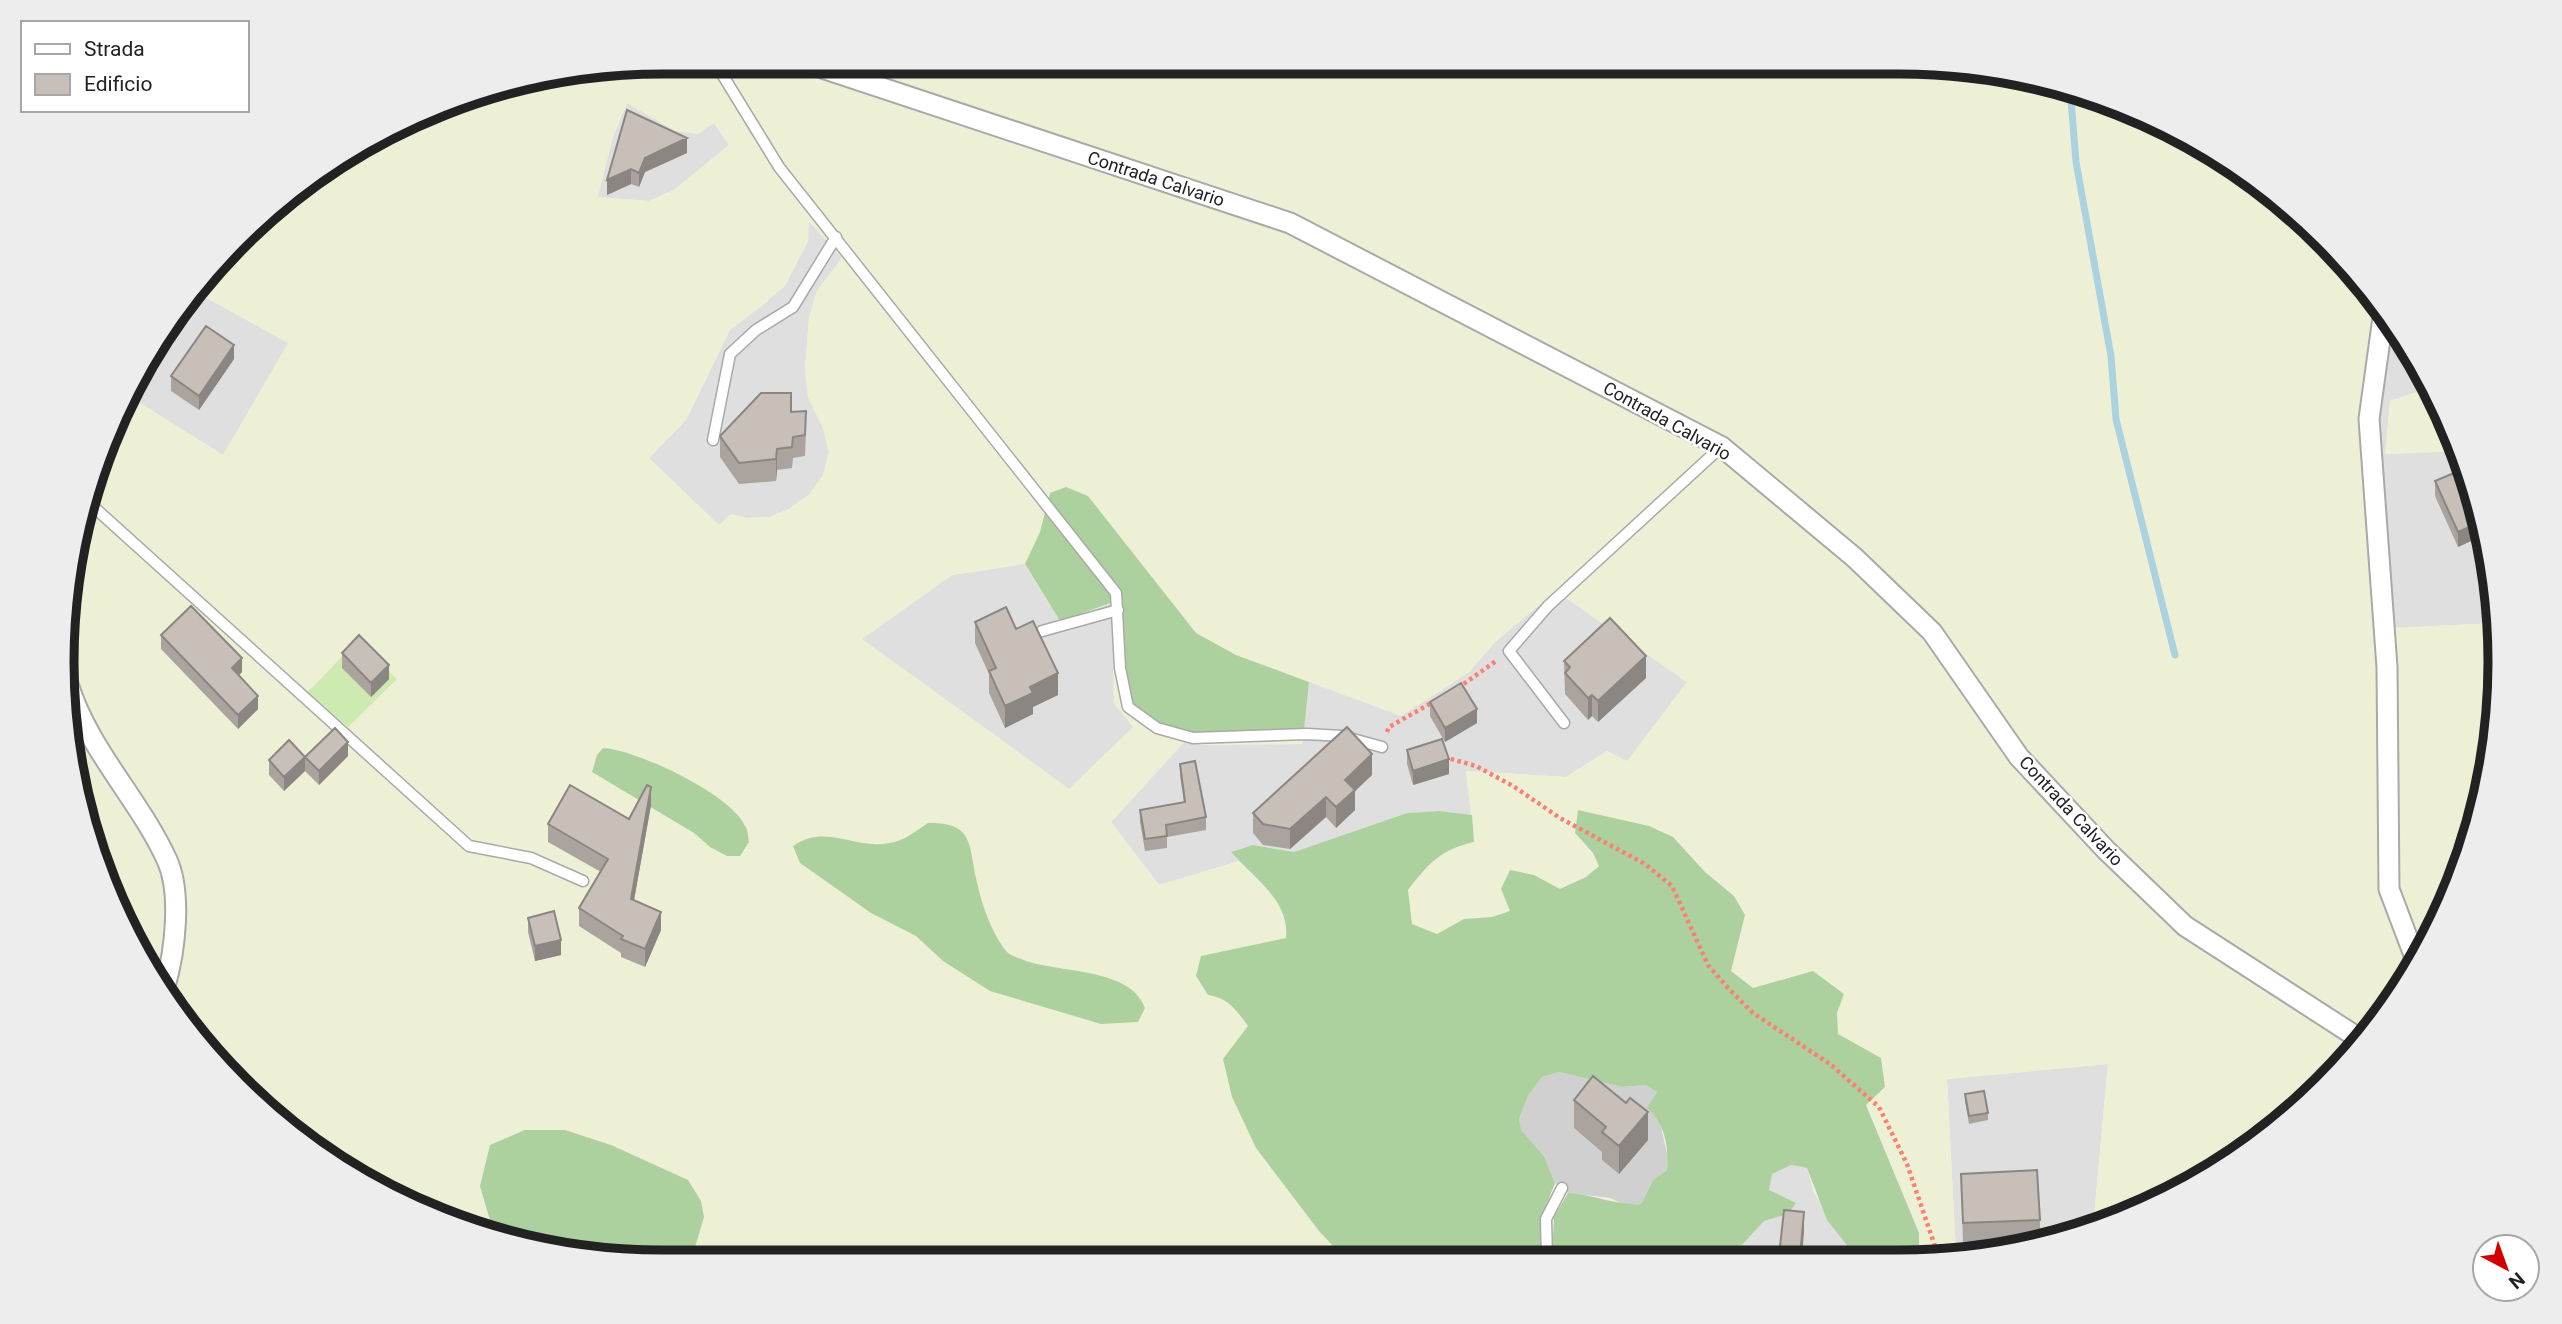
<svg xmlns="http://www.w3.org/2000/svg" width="2562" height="1324" font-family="Roboto,sans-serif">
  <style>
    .residential { fill: #e0dfdf }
    .religious { fill: #d0d0d0 }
    .farmland { fill: #eef0d5; fill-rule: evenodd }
    .grass { fill: #cdebb0 }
    .forest { fill: #add19e }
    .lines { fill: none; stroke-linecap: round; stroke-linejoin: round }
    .stream { stroke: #aad3df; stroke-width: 7 }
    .service-casing { stroke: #a9a9a9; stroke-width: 13 }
    .minor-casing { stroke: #a9a9a9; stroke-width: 23 }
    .path { stroke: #fa8072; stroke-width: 4.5; stroke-dasharray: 3.5 3.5; stroke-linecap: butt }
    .service { stroke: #fff; stroke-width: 10 }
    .minor { stroke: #fff; stroke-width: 19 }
    .wall { fill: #aba49e }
    .shaded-wall { fill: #8b8681 }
    .building { fill: #c7bfb8; stroke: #8b8681; stroke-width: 2 }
    .labels { text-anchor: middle; stroke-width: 5; stroke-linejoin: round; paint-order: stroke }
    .street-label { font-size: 18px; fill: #222; stroke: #fff }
    .rim { fill: none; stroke: #222; stroke-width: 9 }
  </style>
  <rect width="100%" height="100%" fill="#f2efe9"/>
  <!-- residential -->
  <path class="residential" d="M 627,103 L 714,123 L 729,145 L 674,190 L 649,201 L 597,197 L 613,137 Z
    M 808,220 L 842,258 L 817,291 L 809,318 L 805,370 L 808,397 L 823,428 L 829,452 L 823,475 L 810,494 L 789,509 L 770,517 L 747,518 L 731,514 L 719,526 L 649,458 L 686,420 L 730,330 L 768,301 Z
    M 196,292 L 289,343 L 223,455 L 127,395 L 162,329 Z
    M 2390,319 L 2420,361 L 2432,387 L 2390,401 L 2386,454 L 2461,451 L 2469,469 L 2496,583 L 2497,623 L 2393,628 L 2375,423 Z
    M 1025,564 L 1060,621 L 1112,603 L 1114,703 L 1134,727 L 1069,789 L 862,639 L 952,575 Z
    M 1556,591 L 1687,682 L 1627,762 L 1607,751 L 1566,777 L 1466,771 L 1472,815 L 1440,811 L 1407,813 L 1294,852 L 1253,845 L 1231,852 L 1239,861 L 1159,885 L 1111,822 L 1185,741 L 1202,745 L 1302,744 L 1309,682 L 1468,673 L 1495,642 Z
    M 2108,1064 L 2093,1227 L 1979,1258 L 1930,1258 L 1956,1254 L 1947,1079 Z
    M 1791,1165 L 1807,1168 L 1814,1193 L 1857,1258 L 1715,1258 L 1743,1244 L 1764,1221 L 1788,1213 L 1795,1203 L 1769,1191 L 1771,1174 Z"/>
  <!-- religious -->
  <path class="religious" d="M 1559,1072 L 1622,1087 L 1646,1085 L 1657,1092 L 1648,1108 L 1659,1118 L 1668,1158 L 1667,1170 L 1653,1180 L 1641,1204 L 1625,1205 L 1610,1198 L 1568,1193 L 1555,1183 L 1544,1156 L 1520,1130 L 1519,1119 L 1528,1096 L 1542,1077 Z"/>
  <!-- farmland -->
  <path class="farmland" d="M 662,61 L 756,61 L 822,83 L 827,68 L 808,61 L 1939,63 L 2055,82 L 2165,123 L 2265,185 L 2351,266 L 2390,319 L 2375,423 L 2393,628 L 2497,623 L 2499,701 L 2480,817 L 2439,927 L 2376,1028 L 2265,1139 L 2130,1217 L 2093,1227 L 2108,1064 L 1947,1079 L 1956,1254 L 1919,1258 L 1919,1232 L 1838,1034 L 1836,1013 L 1782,981 L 1753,988 L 1731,971 L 1735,947 L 1734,896 L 1649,826 L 1578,810 L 1575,833 L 1599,865 L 1586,877 L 1560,889 L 1534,875 L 1510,910 L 1492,917 L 1464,919 L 1437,934 L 1412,925 L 1408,890 L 1428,864 L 1450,847 L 1474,842 L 1466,771 L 1566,777 L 1607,751 L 1627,761 L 1687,682 L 1556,591 L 1495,642 L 1468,673 L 1401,716 L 1309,682 L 1302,744 L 1202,745 L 1185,741 L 1111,822 L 1159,885 L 1239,861 L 1279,902 L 1288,922 L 1286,938 L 1248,948 L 1220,997 L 1232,1005 L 1248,1026 L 1293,1193 L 1319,1231 L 1345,1259 L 623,1261 L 507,1242 L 397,1201 L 237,1087 L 123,928 L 66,741 L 73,544 L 107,432 L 127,395 L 223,455 L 288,343 L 196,292 L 296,186 L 469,93 ZM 627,103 L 675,131 L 698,134 L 714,123 L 729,145 L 674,190 L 649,201 L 598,197 L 613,137 ZM 809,221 L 842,258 L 817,291 L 809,318 L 805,370 L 808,397 L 823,428 L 829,452 L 823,475 L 810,494 L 789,509 L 770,517 L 747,518 L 731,514 L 719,525 L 649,458 L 686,420 L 730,330 L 785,286 L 808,241 ZM 1024,564 L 1060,621 L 1112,603 L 1114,703 L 1133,727 L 1069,789 L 862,639 L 952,575 Z
    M 2432,387 L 2461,451 L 2385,454 L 2390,401 Z"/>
  <!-- grass -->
  <path class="grass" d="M 356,642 L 397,679 L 348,727 L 308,692 Z"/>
  <!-- forest -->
  <path class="forest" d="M 1066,487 L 1088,496 L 1196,633 L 1236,655 L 1309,682 L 1304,730 L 1200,734 L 1157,725 L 1136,712 L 1126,689 L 1119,600 L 1060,621 L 1025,564 L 1040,532 L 1050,493 Z
    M 603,748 C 637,750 731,794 745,826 C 748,830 748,837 749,842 L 740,856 L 727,856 L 710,847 L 694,833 L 592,772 L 597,755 Z
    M 1578,810 L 1649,826 L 1673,837 L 1705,872 L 1734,896 L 1745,915 L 1731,971 L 1753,988 L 1813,971 L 1844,994 L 1837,1013 L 1838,1034 L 1881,1058 L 1885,1087 L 1866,1105 L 1919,1233 L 1919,1258 L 1857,1258 L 1827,1220 L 1807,1168 L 1791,1165 L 1772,1174 L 1769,1190 L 1796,1203 L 1788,1214 L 1764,1221 L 1743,1244 L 1715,1258 L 1552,1259 L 1554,1217 L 1568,1193 C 1593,1194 1617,1206 1641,1204 L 1653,1180 L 1667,1170 C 1669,1147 1665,1123 1647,1108 L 1657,1092 L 1646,1085 L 1622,1087 L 1559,1072 L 1542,1077 L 1528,1096 L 1519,1119 L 1521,1130 L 1544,1156 L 1555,1183 L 1540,1221 L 1542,1259 L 1345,1259 L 1319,1231 L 1256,1148 L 1232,1097 L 1223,1059 L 1248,1026 C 1236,1010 1229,998 1208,995 L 1196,976 L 1201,956 L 1286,938 C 1290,901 1254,878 1231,852 L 1253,845 L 1294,852 L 1407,813 L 1440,811 L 1472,815 L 1474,842 C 1440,850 1429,863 1408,890 L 1412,924 L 1437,934 L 1464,919 L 1492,917 L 1510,911 L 1501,889 L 1510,870 L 1534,875 L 1560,889 L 1586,877 L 1599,866 L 1593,853 L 1575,833 Z
    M 928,823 C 973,822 969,844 976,878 C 981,902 991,933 1007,952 C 1012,957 1020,958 1026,961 C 1061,973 1131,968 1145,1008 L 1138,1022 L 1101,1024 L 990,991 L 943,961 L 916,936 L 871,913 L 800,863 L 793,846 C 827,823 854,850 889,843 C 904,841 916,831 928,823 Z
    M 525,1130 L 565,1130 L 611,1145 L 688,1180 L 701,1201 L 704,1217 L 695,1247 L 663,1251 L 637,1261 L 623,1261 L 500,1240 L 494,1234 L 480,1186 L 490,1145 Z"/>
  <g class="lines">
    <!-- stream -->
    <path class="stream" d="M 2070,87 L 2076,162 L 2111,356 L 2116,419 L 2175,655"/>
    <!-- service casing -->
    <g class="service-casing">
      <path id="service" d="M 714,61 L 779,167 L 1116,593 L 1120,668 L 1128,707 L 1157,728 L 1193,738 L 1307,734 L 1342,736 L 1382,747
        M 713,440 L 730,354 L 756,330 L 793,307 L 836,237
        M 86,500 L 469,846 L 531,858 L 583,881
        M 1042,631 L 1118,610
        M 1564,723 L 1509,651 L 1548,606 L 1721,447
        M 1547,1259 L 1546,1219 L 1562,1188"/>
    </g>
    <!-- minor casing -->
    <g class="minor-casing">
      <path id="minor" d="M 801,61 L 1290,223 L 1722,447 L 1855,558 L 1932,632 L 2019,757 L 2106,850 L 2185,926 L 2363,1041
        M 2384,310 L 2369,419 L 2387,667 L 2389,889 L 2417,963
        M 73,554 L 74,540
        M 68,684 C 88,749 139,799 167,860 C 182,893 175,952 165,986"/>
    </g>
    <!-- path -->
    <path class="path" d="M 1458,688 L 1496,661
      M 1387,732 L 1389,727 L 1435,701
      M 1444,757 L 1476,766 L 1513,786 L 1560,818 L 1645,864 L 1672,886 L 1708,965 L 1728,988 L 1753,1013 L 1830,1064 L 1879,1107 L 1907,1164 L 1939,1258"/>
    <!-- service -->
    <use href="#service" class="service"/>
    <!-- minor -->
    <use href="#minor" class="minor"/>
  </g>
  <!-- wall -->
  <path class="wall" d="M 687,138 L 687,153 L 645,172 L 639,187 L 631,184 L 607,195 L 607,180 Z
    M 234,359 L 199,410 L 171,391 L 171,376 Z
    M 791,412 L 806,433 L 805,456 L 793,458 L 792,468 L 777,470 L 776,481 L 739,484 L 720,457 L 720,436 Z
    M 2469,469 L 2484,535 L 2458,547 L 2435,496 L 2435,481 Z
    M 975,622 L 1016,629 L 1058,695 L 1033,707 L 1033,714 L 1005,728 L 989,693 L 989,674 L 975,643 Z
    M 161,635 L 242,672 L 239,675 L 258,709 L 238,729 L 161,649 Z
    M 342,653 L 389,679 L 371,697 L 342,668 Z
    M 1564,661 L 1646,678 L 1598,722 L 1592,716 L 1588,720 L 1565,694 Z
    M 1430,702 L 1477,723 L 1445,742 L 1430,716 Z
    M 1407,750 L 1449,774 L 1413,785 L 1407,764 Z
    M 348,756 L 319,785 L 305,771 L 284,791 L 269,775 L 269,760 L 305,757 Z
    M 1180,764 L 1206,817 L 1206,830 L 1167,837 L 1167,848 L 1145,851 L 1140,822 L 1140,810 L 1184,802 L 1180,776 Z
    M 1372,775 L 1355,791 L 1355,810 L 1336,828 L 1326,817 L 1290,849 L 1263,845 L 1253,833 L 1253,813 Z
    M 651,805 L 634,900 L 661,930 L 645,967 L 621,957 L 621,953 L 579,926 L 579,908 L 601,872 L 548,842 L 548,824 L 629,819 Z
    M 528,918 L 561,955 L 535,961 L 528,932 Z
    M 1965,1094 L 1988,1113 L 1988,1120 L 1969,1124 L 1965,1101 Z
    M 1574,1100 L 1648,1140 L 1619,1174 L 1602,1160 L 1602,1152 L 1574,1128 Z
    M 1961,1174 L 2040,1220 L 2040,1241 L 1963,1245 Z"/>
  <!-- shaded-wall -->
  <path class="shaded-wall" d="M 687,138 L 687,153 L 645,172 L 639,187 L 639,173 L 645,158 Z
    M 631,169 L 631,184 L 607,195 L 607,180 Z
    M 234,345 L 234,359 L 199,410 L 199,396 Z
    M 777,449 L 777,470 L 776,481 L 776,459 Z
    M 2481,522 L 2484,535 L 2458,547 L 2458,532 Z
    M 1646,656 L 1646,678 L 1598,722 L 1598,701 Z
    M 242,658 L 242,672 L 232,682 L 232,668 Z
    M 389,665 L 389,679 L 371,697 L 371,683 Z
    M 1058,673 L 1058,695 L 1033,707 L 1033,714 L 1005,728 L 1005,706 L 1030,687 Z
    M 1592,695 L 1592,716 L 1588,720 L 1588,698 Z
    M 258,696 L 258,709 L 238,729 L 238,715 Z
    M 1477,709 L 1477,723 L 1445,742 L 1445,728 Z
    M 348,742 L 348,756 L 319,785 L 319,771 Z
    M 1372,754 L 1372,775 L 1355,791 L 1355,810 L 1336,828 L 1336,807 L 1345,780 Z
    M 305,757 L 305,771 L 284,791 L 284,777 Z
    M 1449,759 L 1449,774 L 1413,785 L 1413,771 Z
    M 651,787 L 651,805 L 631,917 L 631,899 Z
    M 1326,797 L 1326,817 L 1290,849 L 1290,829 Z
    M 661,912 L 661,930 L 645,967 L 645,949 Z
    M 561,940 L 561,955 L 535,961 L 535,946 Z
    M 1648,1112 L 1648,1140 L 1619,1174 L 1619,1146 Z
    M 1804,1212 L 1804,1232 L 1802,1258 L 1800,1258 Z"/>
  <!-- building -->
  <path class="building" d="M 627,110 L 687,138 L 645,158 L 639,173 L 631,169 L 607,180 Z
    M 206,326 L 234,345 L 199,396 L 171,376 Z
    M 761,393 L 791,393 L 791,412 L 806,411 L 805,435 L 793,437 L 792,447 L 777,449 L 776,459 L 739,463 L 720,436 Z
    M 2468,467 L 2481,522 L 2458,532 L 2435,481 Z
    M 191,606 L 242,658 L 232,668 L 258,696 L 238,715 L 161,635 Z
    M 1006,607 L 1016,629 L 1033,621 L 1058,673 L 1030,687 L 1033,693 L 1005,706 L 989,671 L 996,668 L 975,622 Z
    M 1610,618 L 1646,656 L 1598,701 L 1592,695 L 1588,698 L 1565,673 L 1570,667 L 1564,661 Z
    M 359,635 L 389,665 L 371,683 L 342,653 Z
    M 1461,683 L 1477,709 L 1445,728 L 1430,702 Z
    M 1347,727 L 1372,754 L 1345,780 L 1355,790 L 1336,807 L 1326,797 L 1290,829 L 1263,824 L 1253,813 Z
    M 335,728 L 348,742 L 319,771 L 305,757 Z
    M 1442,739 L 1449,759 L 1413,771 L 1407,750 Z
    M 289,740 L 305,757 L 284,777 L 269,760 Z
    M 1195,761 L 1206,817 L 1166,825 L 1167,836 L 1145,839 L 1140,810 L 1185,802 L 1180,764 Z
    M 570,785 L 629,819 L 647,785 L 651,787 L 631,899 L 661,912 L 645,949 L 621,939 L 623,936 L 579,908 L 608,859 L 548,824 Z
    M 554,911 L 561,940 L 535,946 L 528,918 Z
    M 1593,1076 L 1626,1103 L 1630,1098 L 1648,1112 L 1619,1146 L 1602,1132 L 1606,1127 L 1574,1100 Z
    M 1984,1091 L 1988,1113 L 1969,1116 L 1965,1094 Z
    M 2037,1170 L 2040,1220 L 1963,1223 L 1961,1174 Z
    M 1784,1210 L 1804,1212 L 1800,1257 L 1806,1257 L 1806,1258 L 1745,1258 L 1745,1256 L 1779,1256 Z"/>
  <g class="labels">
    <!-- street labels -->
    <g class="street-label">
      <text transform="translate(1156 179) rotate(18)" y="6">Contrada Calvario</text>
      <text transform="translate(1667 421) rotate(29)" y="6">Contrada Calvario</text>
      <text transform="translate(2071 811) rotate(47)" y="6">Contrada Calvario</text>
    </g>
  </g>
  <!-- crop -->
  <path d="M0 0H2562V1324H0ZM662 74H1900A588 588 0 0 1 2488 662V662A588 588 0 0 1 1900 1250H662A588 588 0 0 1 74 662V662A588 588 0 0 1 662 74Z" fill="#ededed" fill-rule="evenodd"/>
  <path class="rim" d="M662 74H1900A588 588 0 0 1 2488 662V662A588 588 0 0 1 1900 1250H662A588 588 0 0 1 74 662V662A588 588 0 0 1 662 74Z"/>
  <!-- legend -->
  <rect x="21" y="21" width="228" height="91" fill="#ffffff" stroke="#a7a7a7" stroke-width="2"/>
  <rect x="35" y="44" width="35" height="10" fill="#ffffff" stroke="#a7a7a7" stroke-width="2"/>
  <text x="84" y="56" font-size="21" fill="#222222">Strada</text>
  <rect x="35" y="74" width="35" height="21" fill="#c7bfb8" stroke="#a7a7a7" stroke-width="2"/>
  <text x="84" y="91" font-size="21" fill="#222222">Edificio</text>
  <!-- north arrow -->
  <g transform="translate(2506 1268) rotate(139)"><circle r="33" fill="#ffffff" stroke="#a7a7a7" stroke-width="2"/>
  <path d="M0-5L12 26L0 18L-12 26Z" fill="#d40000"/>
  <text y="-10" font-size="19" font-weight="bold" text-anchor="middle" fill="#222222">N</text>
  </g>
</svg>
